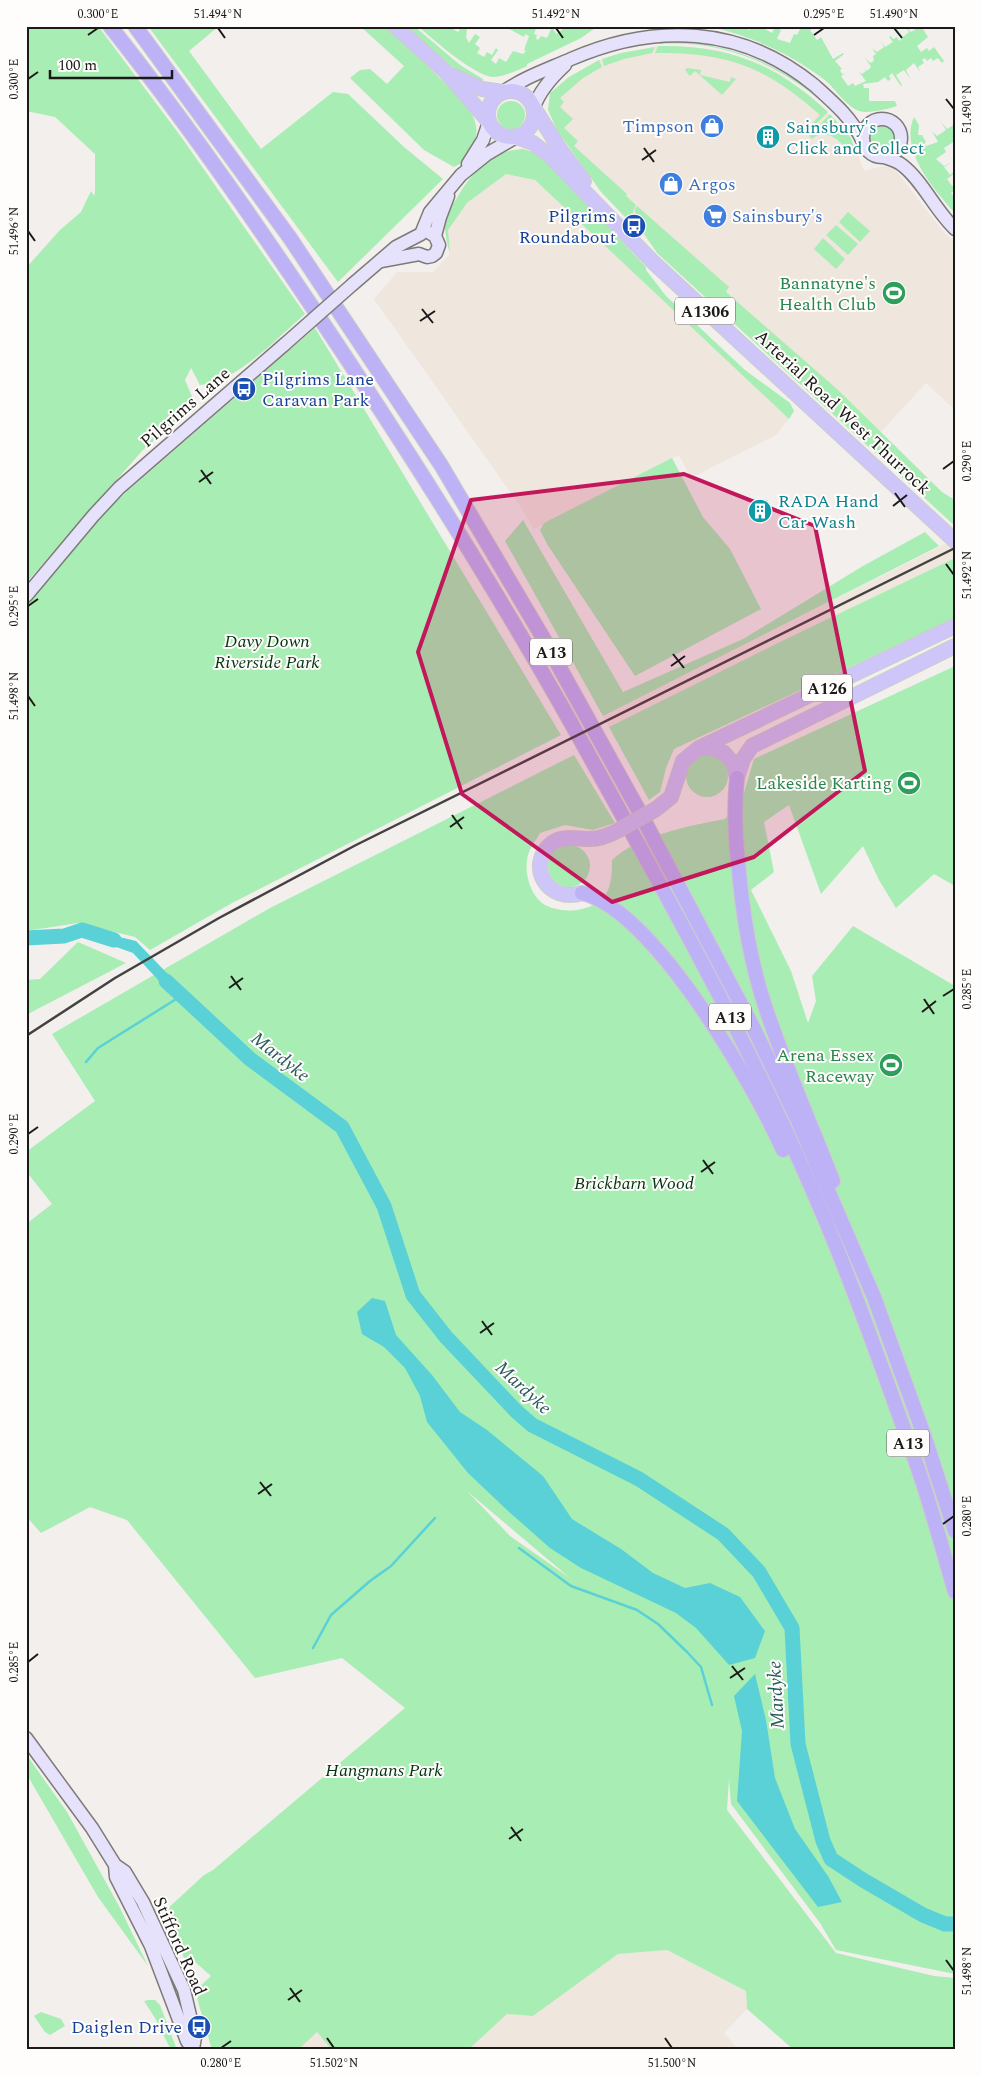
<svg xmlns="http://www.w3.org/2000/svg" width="981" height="2076" font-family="Spectral,serif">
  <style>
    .built { fill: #efe6dd }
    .green { fill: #a8edb3; fill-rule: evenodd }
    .water { fill: #59d1d7 }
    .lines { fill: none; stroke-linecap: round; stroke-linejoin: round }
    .stream { stroke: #59d1d7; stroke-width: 2.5 }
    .river { stroke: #59d1d7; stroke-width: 15 }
    .secondary-casing { stroke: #7d7a78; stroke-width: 15 }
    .primary-casing { stroke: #cdcdcc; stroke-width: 16 }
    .trunk-casing { stroke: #cdcdcc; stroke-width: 16 }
    .secondary { stroke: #e6e2fb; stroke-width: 12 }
    .primary { stroke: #cec5f8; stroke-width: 14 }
    .trunk { stroke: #beb2f6; stroke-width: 14 }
    .rail { stroke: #434240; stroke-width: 2.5 }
    .secondary-bridge-casing { stroke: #7d7a78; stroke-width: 15; stroke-linecap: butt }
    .primary-bridge-casing { stroke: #cdcdcc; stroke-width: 16; stroke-linecap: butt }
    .secondary-bridge { stroke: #e6e2fb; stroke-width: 12 }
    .primary-bridge { stroke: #cec5f8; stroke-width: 14 }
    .marked { fill: #c2185b; fill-opacity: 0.2; stroke: #c2185b; stroke-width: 4; stroke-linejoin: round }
    .ticks { fill: none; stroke: #1b1a19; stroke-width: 2 }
    .labels { text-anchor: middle; stroke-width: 4; stroke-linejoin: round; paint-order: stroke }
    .shield { fill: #fffdfb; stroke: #5f5e5d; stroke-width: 1 }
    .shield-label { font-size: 16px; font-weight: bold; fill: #1b1a19 }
    .shop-label { font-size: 18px; fill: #366cbe; stroke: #fffdfb; text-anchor: start }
    .culture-label { font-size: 18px; fill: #0d838f; stroke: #fffdfb; text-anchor: start }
    .transit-label { font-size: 18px; fill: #164399; stroke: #fffdfb; text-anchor: end }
    .leisure-label { font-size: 18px; fill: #27864d; stroke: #fffdfb; text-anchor: end }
    .street-label { font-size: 18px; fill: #1b1a19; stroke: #fffdfb }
    .park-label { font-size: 18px; font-style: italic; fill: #003410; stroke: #fffdfb }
    .water-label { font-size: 19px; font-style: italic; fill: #265a5c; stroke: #fffdfb }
    .neatline { fill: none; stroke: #1b1a19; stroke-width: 2 }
    .ticks-label { font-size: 12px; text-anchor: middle; fill: #1b1a19 }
  </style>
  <rect width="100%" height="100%" fill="#f2efed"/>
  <!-- built -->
  <path class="built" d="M 658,46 L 694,47 L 721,51 L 758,63 L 780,74 L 812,97 L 851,138 L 864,171 L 883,166 L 894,169 L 898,173 L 941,229 L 955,243 L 955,410 L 926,383 L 871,443 L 654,247 L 614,206 L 557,128 L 555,91 L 597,61 L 621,53 Z
    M 506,174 L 535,180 L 789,419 L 775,436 L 691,478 L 679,455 L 534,529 L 520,506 L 374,299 L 397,272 L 433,272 L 450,254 L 447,230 L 467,203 Z
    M 955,539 L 955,558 L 609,727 L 603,716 Z
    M 667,1950 L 746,1991 L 747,2009 L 724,2033 L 739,2050 L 468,2050 L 507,2014 L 533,2016 L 618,1954 Z
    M 317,2032 L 332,2050 L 298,2050 Z"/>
  <!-- green -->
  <path class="green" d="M 26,26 L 98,26 L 182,138 L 305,314 C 277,338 237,382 200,385 L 191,368 L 185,380 L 195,404 L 142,451 L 26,583 L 26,268 L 60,230 L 81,212 L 91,191 L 94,196 L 95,192 L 95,154 L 55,117 L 26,111 Z
    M 148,26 L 219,26 L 189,51 L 261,149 L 333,92 L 348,94 L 404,147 L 443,179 L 338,282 Z
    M 360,26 L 386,26 L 467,104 L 466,105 C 479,122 480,136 468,154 C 463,161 461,164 454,167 L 424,150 L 350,78 L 360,70 L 370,69 L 387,84 L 404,66 Z
    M 405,26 L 414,26 L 460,65 L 483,79 L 483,82 L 456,70 Z
    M 418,26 L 448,26 L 458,32 L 462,26 L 464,26 L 467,30 L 466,37 L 469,43 L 475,34 L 480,37 L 475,44 L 480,48 L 477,53 L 484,57 L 487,52 L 492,55 L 496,48 L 498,50 L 491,60 L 496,64 L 499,58 L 506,62 L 513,51 L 523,54 L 526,51 L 524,50 L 529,36 L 525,34 L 524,37 L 504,26 L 537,26 L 534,34 L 537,35 L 536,38 L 538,40 L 541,36 L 547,38 L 552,27 L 556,34 L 562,30 L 561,26 L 598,26 L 581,38 L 527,64 L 527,66 C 516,71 505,76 494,77 C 477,78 431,38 418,26 Z
    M 708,26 L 747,26 L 747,29 L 750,30 L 751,26 L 760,26 L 772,33 L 775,27 L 781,30 L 777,39 L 790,43 L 794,34 L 797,35 L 800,29 L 790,26 L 815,26 L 810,30 L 817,40 L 821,37 L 833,59 L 843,53 L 844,54 L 835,61 L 842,69 L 840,70 L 842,74 L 845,73 L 841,76 L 848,86 L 853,83 L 855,86 L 866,81 L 859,72 L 862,74 L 866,71 L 864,68 L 867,71 L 871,67 L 864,56 L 870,63 L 874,61 L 873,56 L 876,54 L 872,48 L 877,52 L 884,47 L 880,41 L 885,47 L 893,42 L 889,37 L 891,36 L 893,39 L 897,37 L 899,41 L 902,39 L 895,28 L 896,27 L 903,37 L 909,32 L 905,26 L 911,32 L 921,26 L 928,37 L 917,46 L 921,52 L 927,48 L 929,51 L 934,47 L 944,61 L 942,63 L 938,58 L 933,61 L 931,58 L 927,61 L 925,58 L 922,60 L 924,63 L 918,67 L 920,72 L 914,63 L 906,70 L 911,80 L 904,70 L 896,75 L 902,85 L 901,86 L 892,73 L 889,76 L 891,79 L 888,81 L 885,77 L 878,82 L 863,84 L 864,88 L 869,88 L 869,101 L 895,101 L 897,106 C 887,109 869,114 859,111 C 844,105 835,87 822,78 C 788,52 750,36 708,26 Z
    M 660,42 C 727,41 776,61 827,104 L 826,105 C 778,64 724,40 660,44 Z
    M 658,46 C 729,45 776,64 828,112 L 809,131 L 807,129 L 820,115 C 767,67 726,52 655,53 Z
    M 655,47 L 652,53 L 624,59 L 604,66 L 602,59 L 621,53 Z
    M 599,60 L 602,67 L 583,78 L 560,98 L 564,102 L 560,107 L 573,119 L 564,128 L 578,141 L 574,146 L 627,194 L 626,196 L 636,205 L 633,211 L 634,220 L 631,223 L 601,192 L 557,130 L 548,110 L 550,93 L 569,77 Z
    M 687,68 L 701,70 L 700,75 L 730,82 L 731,77 L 736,79 L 722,95 L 695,71 L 690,76 L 685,70 Z
    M497 115a14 14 0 1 1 28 0a14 14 0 1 1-28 0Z
    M 830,114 L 851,138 L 855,150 L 849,155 C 844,142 825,126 812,139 L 809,136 Z
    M 914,117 L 919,125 L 918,135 L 922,135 L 926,142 L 924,144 L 926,146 L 938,142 L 932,131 L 937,136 L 946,130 L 941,122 L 947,129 L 955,124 L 955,141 L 944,148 L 946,152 L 936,159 L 944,166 L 952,162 L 944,167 L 950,175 L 955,171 L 955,173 L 947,179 L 952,186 L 955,184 L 955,190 L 951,193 L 955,198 L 955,213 C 934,190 899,150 914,117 Z
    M870 138a12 12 0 1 1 24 0a12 12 0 1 1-24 0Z
    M 523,149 L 533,152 L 534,150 L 540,155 L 646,267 L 646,270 L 666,296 L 745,370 L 790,403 L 794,411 L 789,419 L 535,180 L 506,174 L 467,203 L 448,230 L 450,254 C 448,246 445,235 445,227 C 446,217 451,206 457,198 C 471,173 492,150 523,149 Z
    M 637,206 L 729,287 L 726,292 L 837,389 L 942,492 L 955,500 L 955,526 L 657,253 L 635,220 L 635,209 Z
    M 848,212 L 870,231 L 860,242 L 839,222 Z
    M 836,225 L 858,244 L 848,255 L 826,235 Z
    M 823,238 L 845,259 L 836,269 L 814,249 Z
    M 315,328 L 561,735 L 232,903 L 150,950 L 135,937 L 78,923 L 26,931 L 26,589 L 123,495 Z
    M 672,458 L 703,517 L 730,549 L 761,609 L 635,676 L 547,544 L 540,530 L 544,523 Z
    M 523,520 L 623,692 L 743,639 L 863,566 L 925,532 L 939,546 L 603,716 L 505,541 Z
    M 953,559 L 955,560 L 955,618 L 674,749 L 666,768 L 660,792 L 649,800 L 609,727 L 784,640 Z
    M 955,666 L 955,886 L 934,874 L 896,908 L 879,880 L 863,846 L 821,894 L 789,805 L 764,822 L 774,872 L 751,890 L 791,971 L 808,1023 L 816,1001 L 812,976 L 853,926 L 955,986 L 955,1974 L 836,1950 L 820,1923 L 731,1804 L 729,1779 L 727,1810 L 836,1953 L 934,1976 L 955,1978 L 955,2050 L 794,2050 L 747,2009 L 746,1991 L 667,1950 L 618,1954 L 533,2016 L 507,2014 L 468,2050 L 332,2050 L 317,2032 L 298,2050 L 212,2050 L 195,1991 L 211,1976 L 194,1961 L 184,1958 L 175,1935 L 177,1930 L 174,1935 L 164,1912 L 204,1875 L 213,1870 L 405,1708 L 342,1658 L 255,1678 L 127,1520 L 90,1507 L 41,1533 L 26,1516 L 26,1224 L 52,1204 L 26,1171 L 26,1152 L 95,1101 L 52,1034 L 270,908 L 574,755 L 615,823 L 593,830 L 565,825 L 540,833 C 537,839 531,846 529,852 C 522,869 530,898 547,906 C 567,915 598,911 608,890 C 612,880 612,870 612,860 C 637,836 692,825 725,819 L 743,796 L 754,759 ZM 467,1491 L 570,1578 L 510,1536 Z
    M686 776a21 21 0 1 1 42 0a21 21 0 1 1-42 0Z
    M548 866a21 21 0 1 1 42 0a21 21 0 1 1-42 0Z
    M 78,942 L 126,963 L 26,1015 L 26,980 L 40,979 Z
    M 26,1754 L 67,1812 L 119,1906 L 148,1966 L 98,1897 L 26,1773 Z
    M 149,2000 L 155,2000 L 160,2005 L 177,2050 L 171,2050 L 155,2018 L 144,2001 Z
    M 41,2012 L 61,2019 L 65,2026 L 50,2035 L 45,2032 L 34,2016 Z"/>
  <!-- water -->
  <path class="water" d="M 95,931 L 136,941 L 185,992 L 176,999 L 133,953 L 97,940 Z
    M 372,1298 L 385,1301 L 396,1335 L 432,1375 L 460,1412 L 487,1430 L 543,1476 L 572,1519 L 621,1549 L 653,1573 L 685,1588 L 710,1583 L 740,1597 L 765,1631 L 755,1658 L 729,1665 L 696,1628 L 676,1613 L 581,1568 L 550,1548 L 507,1510 L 468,1473 L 427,1422 L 420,1396 L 405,1368 L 384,1347 L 362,1334 L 357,1312 Z
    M 755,1674 L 766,1720 L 775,1778 L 795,1829 L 828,1876 L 842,1902 L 818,1907 L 737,1801 L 742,1731 L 734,1696 Z"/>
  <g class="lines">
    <!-- stream -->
    <path class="stream" d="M 86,1062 L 98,1048 L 181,996
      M 519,1548 L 571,1586 L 637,1610 L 658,1624 L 687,1652 L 701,1667 L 712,1705
      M 313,1648 L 331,1615 L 370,1581 L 391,1566 L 435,1518"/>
    <!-- river -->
    <path class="river" d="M 26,938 L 64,936 L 82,930 L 114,940
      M 166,981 L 250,1059 L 342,1127 L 384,1206 L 413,1295 L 446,1337 L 516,1411 L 532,1425 L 639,1479 L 723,1534 L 759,1572 L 792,1628 L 798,1744 L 823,1841 L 831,1859 L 863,1880 L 923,1915 L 945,1924 L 955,1924"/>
    <!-- secondary casing -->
    <g class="secondary-casing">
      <path id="secondary" d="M 503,92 C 525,77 546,70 571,59 C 654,23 741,25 814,85 C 833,102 852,118 863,142
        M 534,107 C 540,90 552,77 565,65
        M863 138a19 19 0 1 1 38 0a19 19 0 1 1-38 0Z
        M 884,157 C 890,159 897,161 902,165 C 922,180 935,210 955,229
        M 468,164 L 483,140 L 489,122
        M 435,236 L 440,217 L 448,196
        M 381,261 L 419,254 L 427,257 L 432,256 L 436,253 L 439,245 L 435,236 L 430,233
        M 353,284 L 396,247 L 421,234 L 430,212 L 461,175 L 487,154 L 516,137
        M 26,596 L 93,516 L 119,488 L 285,344
        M 26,1738 L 92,1828 L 115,1865 L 125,1872 L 143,1902 L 184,1990 L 195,2037 L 193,2049
        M 115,1865 L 116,1877 L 151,1946 L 187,2041 L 193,2050"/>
    </g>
    <!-- primary casing -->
    <g class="primary-casing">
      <path id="primary" d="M 395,26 L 446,72 L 489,122
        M 454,76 L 482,89 L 503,92
        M488 114a23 23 0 1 1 46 0a23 23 0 1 1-46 0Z
        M 534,108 L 560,149 L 584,181
        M 516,137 L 533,143 L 550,156 L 653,262 L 955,541
        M 699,748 L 955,626
        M 737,778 L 743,759 L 752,746 L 955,646
        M 656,809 L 671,797 L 683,761 L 699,748 L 712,748 L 724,753 L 733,763 L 737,778
        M 582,893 C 547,904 525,865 552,843 C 563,835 577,839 589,839 C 600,839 610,835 619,830"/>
    </g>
    <!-- trunk casing -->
    <g class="trunk-casing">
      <path id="trunk" d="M 110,26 C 194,132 270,243 345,356 C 429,483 510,612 584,746 C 678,916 774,1087 845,1269 C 870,1333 893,1398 916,1463 C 931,1505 942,1549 955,1592
        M 135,26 L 290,238 L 441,465 L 542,636 L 639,811 L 753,1027 L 798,1121 L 874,1297 L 924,1435 L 955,1531
        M 737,778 C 734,806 735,833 738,861 C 742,910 749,957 764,1003 C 784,1064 810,1122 833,1181
        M 582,893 C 654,910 753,1084 783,1150"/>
    </g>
    <!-- secondary -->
    <use href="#secondary" class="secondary"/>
    <!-- primary -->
    <use href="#primary" class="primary"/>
    <!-- trunk -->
    <use href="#trunk" class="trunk"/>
    <!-- rail -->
    <path class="rail" d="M 26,1036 L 115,978 L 219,918 L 356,845 L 955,548"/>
    <!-- secondary-bridge casing -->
    <g class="secondary-bridge-casing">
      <path id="secondary-bridge" d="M 285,344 L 353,284"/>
    </g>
    <!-- primary-bridge casing -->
    <g class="primary-bridge-casing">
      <path id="primary-bridge" d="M 619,830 L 656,809"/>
    </g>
    <!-- secondary-bridge -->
    <use href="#secondary-bridge" class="secondary-bridge"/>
    <!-- primary-bridge -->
    <use href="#primary-bridge" class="primary-bridge"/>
  </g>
  <!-- marked area -->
  <path class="marked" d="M 684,474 L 815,526 L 865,771 L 754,857 L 612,902 L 462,794 L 418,652 L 471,500 Z"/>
  <!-- ticks -->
  <path class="ticks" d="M 218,28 L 225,38M 556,28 L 563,38M 894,28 L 902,38M 88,35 L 98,28M 814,35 L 824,28M 28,79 L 38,72M 946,99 L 954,109M 644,148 L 654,162M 642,160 L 656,150M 28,231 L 35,241M 422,309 L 433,323M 420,321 L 435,311M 943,469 L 954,461M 201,470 L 211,484M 199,482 L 213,472M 895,493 L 905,507M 893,506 L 907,495M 946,564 L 954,575M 28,606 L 38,599M 673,654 L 684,668M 671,666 L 685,656M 28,696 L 35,706M 452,815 L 462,829M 450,827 L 464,817M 231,976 L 241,990M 229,988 L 243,978M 943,996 L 954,989M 924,999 L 934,1014M 922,1012 L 936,1001M 28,1134 L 38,1127M 703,1160 L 713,1174M 701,1172 L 715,1162M 482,1321 L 492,1335M 480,1333 L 494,1323M 260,1482 L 271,1496M 258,1494 L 272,1484M 943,1524 L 954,1516M 28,1662 L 38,1654M 732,1666 L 743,1680M 730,1678 L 745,1668M 511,1827 L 521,1841M 509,1839 L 523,1829M 946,1960 L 954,1971M 290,1988 L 300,2002M 288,2000 L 302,1990M 327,2038 L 334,2048M 665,2038 L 672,2048M 221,2048 L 231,2041"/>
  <!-- icons -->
  <defs>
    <g id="shop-disc" transform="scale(1.25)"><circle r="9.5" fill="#3f7fe0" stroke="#fffdfb"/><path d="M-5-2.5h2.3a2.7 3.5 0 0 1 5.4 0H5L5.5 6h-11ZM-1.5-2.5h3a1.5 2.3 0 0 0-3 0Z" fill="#fff"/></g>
    <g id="building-disc" transform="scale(1.25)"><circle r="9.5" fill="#0f9aa8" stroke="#fffdfb"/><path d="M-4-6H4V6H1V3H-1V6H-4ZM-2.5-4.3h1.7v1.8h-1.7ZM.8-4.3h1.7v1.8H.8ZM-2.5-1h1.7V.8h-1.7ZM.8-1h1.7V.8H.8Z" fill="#fff"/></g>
    <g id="supermarket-disc" transform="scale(1.25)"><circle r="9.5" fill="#3f7fe0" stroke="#fffdfb"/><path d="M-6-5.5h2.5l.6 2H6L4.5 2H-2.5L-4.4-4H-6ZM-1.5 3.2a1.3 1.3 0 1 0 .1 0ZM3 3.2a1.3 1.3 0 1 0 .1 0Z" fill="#fff"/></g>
    <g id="bus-disc" transform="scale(1.25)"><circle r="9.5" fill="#1a4fb4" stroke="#fffdfb"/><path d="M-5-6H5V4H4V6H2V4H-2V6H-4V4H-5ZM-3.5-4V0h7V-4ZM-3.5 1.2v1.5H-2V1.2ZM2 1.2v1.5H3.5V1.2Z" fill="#fff"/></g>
    <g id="stadium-disc" transform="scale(1.25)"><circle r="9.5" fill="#2e9e5b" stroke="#fffdfb"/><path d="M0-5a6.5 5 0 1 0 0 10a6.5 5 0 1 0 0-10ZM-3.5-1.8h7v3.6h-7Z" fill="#fff"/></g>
  </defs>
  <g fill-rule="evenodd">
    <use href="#shop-disc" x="712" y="126"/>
    <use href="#building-disc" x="768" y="137"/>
    <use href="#shop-disc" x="671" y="184"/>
    <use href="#supermarket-disc" x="715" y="216"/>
    <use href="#bus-disc" x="634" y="226"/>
    <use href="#stadium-disc" x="894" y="293"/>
    <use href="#bus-disc" x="244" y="389"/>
    <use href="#building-disc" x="760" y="511"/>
    <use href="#stadium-disc" x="909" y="783"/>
    <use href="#stadium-disc" x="891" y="1065"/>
    <use href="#bus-disc" x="199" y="2027"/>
  </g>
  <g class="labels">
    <!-- shield labels -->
    <g class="shield">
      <rect x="675" y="297.5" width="60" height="27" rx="4"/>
      <rect x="530" y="638.5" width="42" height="27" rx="4"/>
      <rect x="802" y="674.5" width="50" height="27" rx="4"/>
      <rect x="709" y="1003.5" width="42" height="27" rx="4"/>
      <rect x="887" y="1429.5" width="42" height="27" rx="4"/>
    </g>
    <g class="shield-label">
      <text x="705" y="317">A1306</text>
      <text x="551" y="658">A13</text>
      <text x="827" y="694">A126</text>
      <text x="730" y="1023">A13</text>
      <text x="908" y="1449">A13</text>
    </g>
    <!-- shop labels -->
    <g class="shop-label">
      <text x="694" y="132" text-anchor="end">Timpson</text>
      <text x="688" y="190">Argos</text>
      <text x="732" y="222">Sainsbury's</text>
    </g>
    <!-- culture labels -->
    <g class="culture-label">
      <text x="786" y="133">Sainsbury's<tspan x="786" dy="21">Click and Collect</tspan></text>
      <text x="778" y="507">RADA Hand<tspan x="778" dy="21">Car Wash</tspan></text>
    </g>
    <!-- transit labels -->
    <g class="transit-label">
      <text x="616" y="222">Pilgrims<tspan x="616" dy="21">Roundabout</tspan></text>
      <text x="262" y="385" text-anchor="start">Pilgrims Lane<tspan x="262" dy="21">Caravan Park</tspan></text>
      <text x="182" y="2033">Daiglen Drive</text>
    </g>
    <!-- leisure labels -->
    <g class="leisure-label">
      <text x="876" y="289">Bannatyne's<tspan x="876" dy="21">Health Club</tspan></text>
      <text x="892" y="789">Lakeside Karting</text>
      <text x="874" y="1061">Arena Essex<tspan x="874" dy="21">Raceway</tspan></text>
    </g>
    <!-- street labels -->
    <g class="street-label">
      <text transform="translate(185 407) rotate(-41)" y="6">Pilgrims Lane</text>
      <text transform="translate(843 412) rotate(43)" y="6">Arterial Road West Thurrock</text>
      <text transform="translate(180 1946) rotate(66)" y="6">Stifford Road</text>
    </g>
    <!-- park labels -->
    <g class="park-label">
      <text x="267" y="647">Davy Down<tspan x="267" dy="21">Riverside Park</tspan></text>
      <text x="634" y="1189">Brickbarn Wood</text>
      <text x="384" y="1776">Hangmans Park</text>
    </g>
    <!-- water labels -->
    <g class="water-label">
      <text transform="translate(281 1056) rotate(38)" y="7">Mardyke</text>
      <text transform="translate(524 1387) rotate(43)" y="7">Mardyke</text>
      <text transform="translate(775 1695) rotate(-93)" y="7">Mardyke</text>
    </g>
  </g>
  <!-- border -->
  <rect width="981" height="2076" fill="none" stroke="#fffdfb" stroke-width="55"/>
  <!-- scale -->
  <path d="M50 70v8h122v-8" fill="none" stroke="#1b1a19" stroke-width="2.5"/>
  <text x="58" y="70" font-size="15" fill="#1b1a19" stroke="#fffdfb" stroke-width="4" paint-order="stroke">100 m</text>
  <rect x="28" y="28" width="926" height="2020" class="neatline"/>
  <g class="ticks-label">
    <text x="98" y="18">0.300°E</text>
    <text x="218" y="18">51.494°N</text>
    <text x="556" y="18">51.492°N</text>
    <text x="824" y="18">0.295°E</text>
    <text x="894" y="18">51.490°N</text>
    <text transform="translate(14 79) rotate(-90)" y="4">0.300°E</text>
    <text transform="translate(967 109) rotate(-90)" y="4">51.490°N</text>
    <text transform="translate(14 231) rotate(-90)" y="4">51.496°N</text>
    <text transform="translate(967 461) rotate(-90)" y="4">0.290°E</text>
    <text transform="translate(967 575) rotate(-90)" y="4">51.492°N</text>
    <text transform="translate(14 606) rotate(-90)" y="4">0.295°E</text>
    <text transform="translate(14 696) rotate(-90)" y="4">51.498°N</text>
    <text transform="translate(967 989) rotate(-90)" y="4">0.285°E</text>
    <text transform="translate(14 1134) rotate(-90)" y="4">0.290°E</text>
    <text transform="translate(967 1516) rotate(-90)" y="4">0.280°E</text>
    <text transform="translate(14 1662) rotate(-90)" y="4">0.285°E</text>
    <text transform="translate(967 1971) rotate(-90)" y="4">51.498°N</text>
    <text x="221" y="2067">0.280°E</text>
    <text x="334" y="2067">51.502°N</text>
    <text x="672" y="2067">51.500°N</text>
  </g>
</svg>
